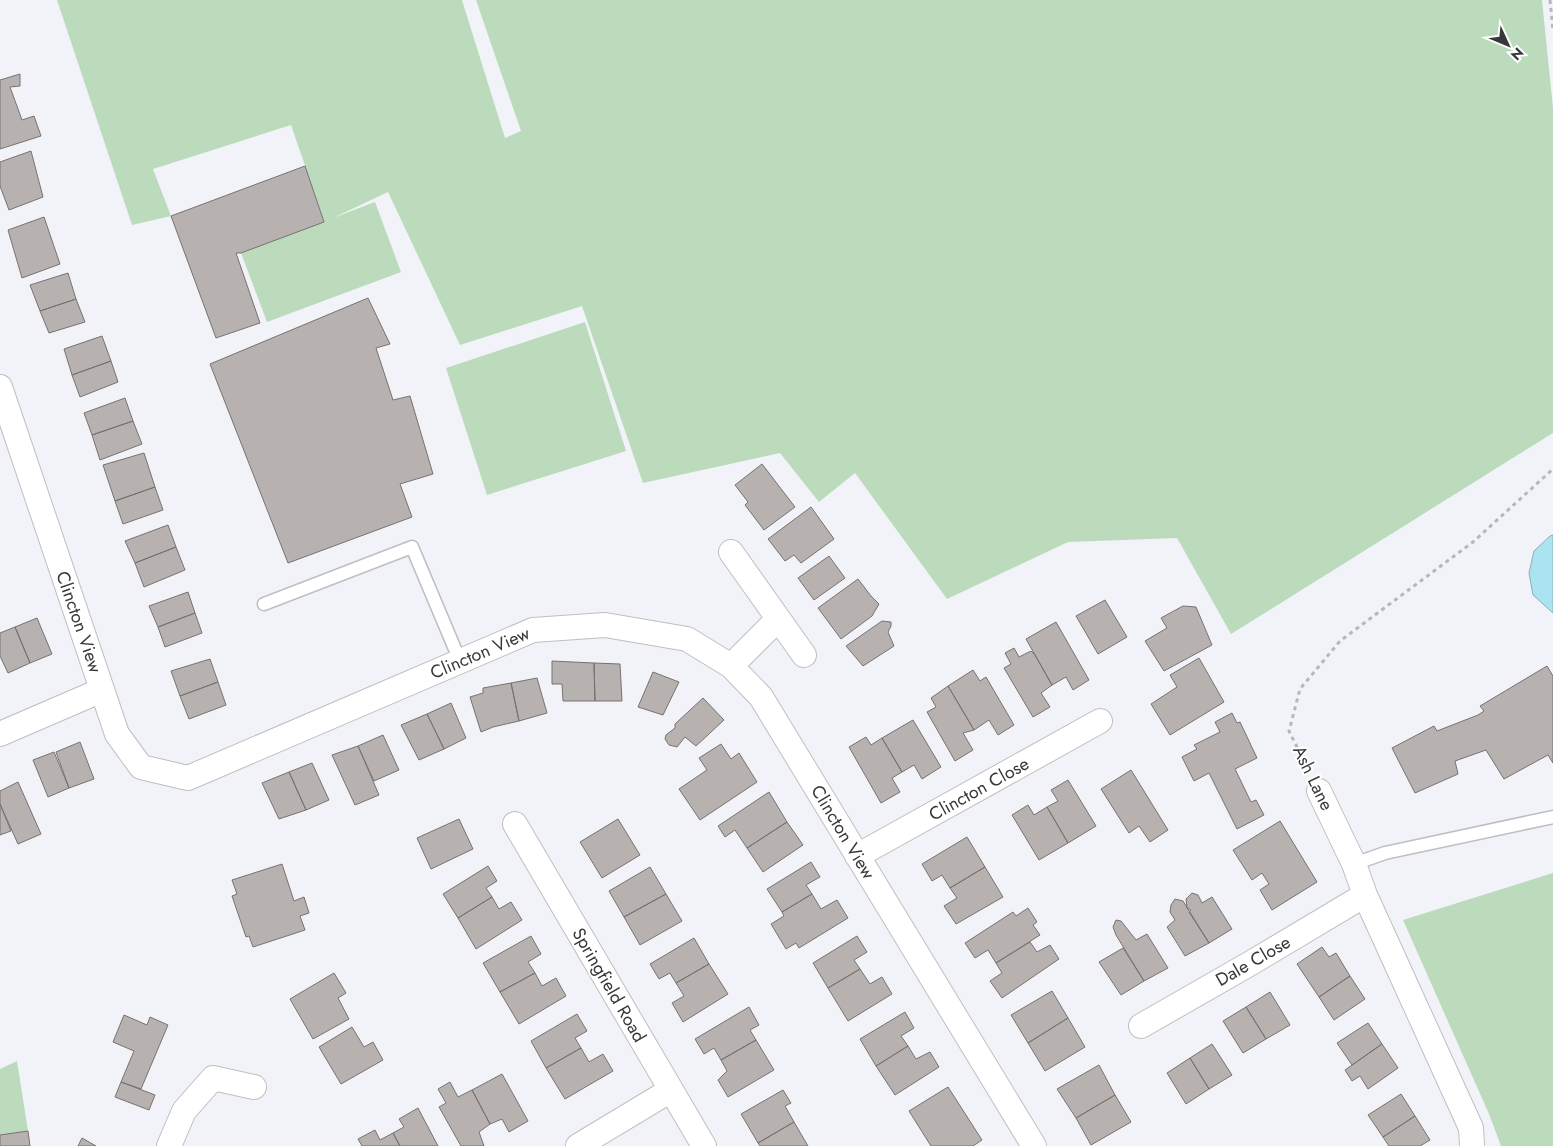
<svg xmlns="http://www.w3.org/2000/svg" width="1553" height="1146" font-family="Jost,sans-serif">
  <style>
    .green { fill: #bbdbbc }
    .water { fill: #ace3f0; stroke: #89b0b9 }
    .building { fill: #b7b2b0; stroke: #777270 }
    .lines { fill: none; stroke-linecap: round; stroke-linejoin: round }
    .service-casing { stroke: #bebfc4; stroke-width: 15 }
    .minor-casing { stroke: #bebfc4; stroke-width: 26 }
    .path { stroke: #b6b7bb; stroke-width: 3; stroke-dasharray: 4 4; stroke-linecap: butt }
    .service { stroke: #fff; stroke-width: 12 }
    .minor { stroke: #fff; stroke-width: 24 }
    .labels { text-anchor: middle; stroke-width: 4; stroke-linejoin: round; paint-order: stroke }
    .street-label { font-size: 18px; fill: #373839; stroke: #fff }
  </style>
  <rect width="100%" height="100%" fill="#f2f3f8"/>
  <!-- green -->
  <path class="green" d="M 57,0 L 462,0 L 505,138 L 521,131 L 476,0 L 1542,0 L 1553,108 L 1553,433 L 1231,634 L 1177,538 L 1068,542 L 947,599 L 855,473 L 819,502 L 780,453 L 643,483 L 582,306 L 460,345 L 388,192 L 333,218 L 375,202 L 401,272 L 267,322 L 241,253 L 324,221 L 291,125 L 153,169 L 171,216 L 132,225 Z
    M 585,322 L 626,451 L 487,495 L 446,368 Z
    M 1553,873 L 1553,1146 L 1501,1146 L 1489,1114 L 1403,920 Z
    M 17,1061 L 28,1131 L 0,1135 L 0,1069 Z"/>
  <!-- water -->
  <path class="water" d="M 1553,535 L 1553,613 L 1533,595 L 1529,573 L 1534,551 L 1550,536 Z"/>
  <!-- building -->
  <path class="building" d="M 20,74 L 20,86 L 10,87 L 22,120 L 34,116 L 41,136 L 0,149 L 0,80 Z
    M 31,151 L 43,197 L 9,210 L 0,186 L 0,162 Z
    M 305,166 L 324,222 L 241,253 L 236,253 L 260,323 L 216,338 L 171,216 Z
    M 44,217 L 60,264 L 22,278 L 8,230 Z
    M 68,273 L 76,299 L 40,311 L 30,285 Z
    M 368,298 L 390,344 L 376,348 L 393,400 L 410,396 L 433,474 L 400,484 L 412,517 L 288,563 L 210,364 Z
    M 76,299 L 85,322 L 49,333 L 40,311 Z
    M 102,336 L 111,361 L 72,375 L 64,349 Z
    M 111,361 L 118,382 L 80,397 L 72,375 Z
    M 125,398 L 133,421 L 92,435 L 84,413 Z
    M 133,421 L 142,444 L 100,460 L 92,435 Z
    M 144,453 L 155,487 L 115,501 L 103,465 Z
    M 762,464 L 795,507 L 764,530 L 745,505 L 748,502 L 735,485 Z
    M 155,487 L 163,510 L 123,524 L 115,501 Z
    M 811,507 L 834,539 L 801,563 L 794,555 L 785,561 L 768,539 Z
    M 168,525 L 176,547 L 135,563 L 125,541 Z
    M 176,547 L 185,570 L 144,587 L 135,563 Z
    M 829,556 L 845,578 L 814,600 L 798,578 Z
    M 858,579 L 871,596 L 879,604 L 872,616 L 841,639 L 818,608 Z
    M 188,592 L 195,613 L 158,627 L 149,606 Z
    M 1105,600 L 1127,637 L 1098,654 L 1076,616 Z
    M 1183,606 L 1196,607 L 1212,645 L 1164,671 L 1145,641 L 1167,628 L 1161,618 Z
    M 195,613 L 202,633 L 165,647 L 158,627 Z
    M 37,618 L 52,654 L 30,663 L 15,627 Z
    M 882,621 L 891,622 L 891,626 L 888,632 L 894,646 L 863,666 L 846,646 Z
    M 1056,622 L 1089,680 L 1073,690 L 1066,677 L 1052,685 L 1026,639 Z
    M 15,627 L 30,663 L 8,673 L 0,656 L 0,633 Z
    M 1014,648 L 1019,657 L 1031,651 L 1035,655 L 1052,685 L 1041,693 L 1050,707 L 1033,717 L 1004,668 L 1011,664 L 1005,653 Z
    M 1199,658 L 1224,702 L 1170,735 L 1151,704 L 1177,687 L 1170,675 Z
    M 210,659 L 218,682 L 180,696 L 171,671 Z
    M 552,661 L 594,663 L 595,701 L 563,701 L 562,684 L 552,684 Z
    M 594,663 L 620,664 L 622,701 L 595,701 Z
    M 1547,666 L 1553,676 L 1553,763 L 1548,755 L 1504,779 L 1486,750 L 1455,761 L 1458,774 L 1415,793 L 1392,748 L 1434,726 L 1437,731 L 1478,715 L 1484,711 L 1480,706 Z
    M 973,670 L 980,681 L 986,677 L 1014,725 L 998,735 L 989,720 L 974,730 L 948,686 Z
    M 653,672 L 679,682 L 663,715 L 638,707 Z
    M 537,678 L 547,713 L 519,721 L 511,683 Z
    M 218,682 L 226,705 L 189,719 L 180,696 Z
    M 511,683 L 519,721 L 493,727 L 481,732 L 470,697 L 483,693 L 483,688 Z
    M 948,686 L 974,730 L 963,733 L 973,750 L 955,761 L 927,712 L 936,707 L 931,698 Z
    M 703,698 L 724,720 L 696,746 L 685,737 L 677,747 L 669,745 L 665,739 L 666,735 L 675,728 L 675,724 Z
    M 451,703 L 466,738 L 444,749 L 427,714 Z
    M 1232,713 L 1237,723 L 1240,722 L 1257,758 L 1235,769 L 1251,802 L 1256,800 L 1264,815 L 1237,829 L 1209,773 L 1194,781 L 1182,757 L 1197,749 L 1194,745 L 1220,732 L 1215,722 Z
    M 427,714 L 444,749 L 419,760 L 401,725 Z
    M 913,720 L 941,767 L 922,779 L 914,765 L 902,772 L 882,738 Z
    M 383,735 L 399,770 L 374,781 L 358,746 Z
    M 866,737 L 871,745 L 882,738 L 902,772 L 892,778 L 900,792 L 881,803 L 849,747 Z
    M 80,742 L 94,779 L 69,788 L 56,752 Z
    M 721,744 L 731,759 L 739,753 L 757,782 L 700,820 L 679,789 L 707,770 L 699,758 Z
    M 358,746 L 379,795 L 355,805 L 332,755 Z
    M 54,752 L 69,788 L 48,797 L 33,760 Z
    M 312,763 L 329,800 L 306,810 L 289,772 Z
    M 1131,770 L 1168,830 L 1150,842 L 1139,826 L 1129,833 L 1101,789 Z
    M 289,772 L 306,810 L 279,819 L 262,783 Z
    M 1068,780 L 1096,826 L 1068,843 L 1047,807 L 1058,801 L 1051,790 Z
    M 18,782 L 41,834 L 18,844 L 0,804 L 0,791 Z
    M 769,792 L 787,822 L 747,848 L 735,830 L 725,837 L 718,826 Z
    M 0,804 L 11,831 L 0,835 Z
    M 1028,805 L 1034,815 L 1047,807 L 1068,843 L 1039,860 L 1012,815 Z
    M 459,819 L 473,849 L 431,869 L 417,838 Z
    M 618,819 L 640,855 L 602,878 L 580,842 Z
    M 1280,821 L 1317,882 L 1272,910 L 1260,890 L 1269,884 L 1262,873 L 1252,880 L 1233,850 Z
    M 787,822 L 803,845 L 763,872 L 747,848 Z
    M 967,837 L 985,867 L 950,888 L 942,875 L 932,881 L 922,864 Z
    M 811,862 L 820,877 L 806,885 L 812,894 L 782,912 L 767,889 Z
    M 282,864 L 294,901 L 304,897 L 309,913 L 300,916 L 305,930 L 253,947 L 249,936 L 246,937 L 232,896 L 237,894 L 232,880 Z
    M 488,866 L 497,881 L 486,888 L 492,897 L 458,918 L 443,894 Z
    M 650,867 L 666,894 L 624,917 L 609,891 Z
    M 985,867 L 1003,897 L 956,924 L 944,906 L 957,898 L 950,888 Z
    M 1192,893 L 1198,895 L 1202,903 L 1212,897 L 1232,929 L 1209,943 L 1189,912 L 1191,910 L 1187,908 L 1186,899 Z
    M 666,894 L 682,921 L 640,945 L 624,917 Z
    M 812,894 L 821,909 L 837,900 L 848,918 L 799,948 L 796,943 L 786,949 L 771,924 L 784,916 L 782,912 Z
    M 492,897 L 499,909 L 511,902 L 522,920 L 476,949 L 458,918 Z
    M 1175,899 L 1183,901 L 1209,943 L 1185,956 L 1167,927 L 1175,920 L 1170,912 L 1171,905 Z
    M 1028,908 L 1037,922 L 1033,925 L 1040,935 L 996,963 L 988,950 L 975,958 L 965,943 L 1013,912 L 1016,916 Z
    M 1116,920 L 1121,921 L 1136,940 L 1147,934 L 1168,968 L 1144,981 L 1116,935 L 1113,927 Z
    M 531,936 L 541,954 L 528,962 L 535,973 L 500,992 L 483,963 Z
    M 857,936 L 867,952 L 854,960 L 860,969 L 828,988 L 813,963 Z
    M 694,938 L 709,964 L 676,983 L 670,973 L 659,979 L 650,964 Z
    M 1030,942 L 1037,952 L 1050,945 L 1059,959 L 1002,998 L 990,981 L 1002,973 L 996,963 Z
    M 1322,947 L 1329,957 L 1336,953 L 1350,976 L 1319,997 L 1297,964 Z
    M 1123,948 L 1144,981 L 1121,995 L 1099,962 Z
    M 709,964 L 728,994 L 683,1022 L 672,1003 L 684,996 L 676,983 Z
    M 860,969 L 870,984 L 882,977 L 892,994 L 848,1021 L 828,988 Z
    M 334,973 L 346,993 L 338,998 L 349,1019 L 313,1039 L 290,999 Z
    M 535,973 L 542,986 L 556,978 L 566,996 L 519,1024 L 500,992 Z
    M 1350,976 L 1365,999 L 1334,1020 L 1319,997 Z
    M 1052,991 L 1068,1018 L 1028,1043 L 1011,1015 Z
    M 1270,992 L 1290,1025 L 1266,1039 L 1246,1007 Z
    M 749,1007 L 759,1025 L 750,1030 L 756,1040 L 721,1060 L 714,1048 L 704,1054 L 695,1039 Z
    M 1246,1007 L 1266,1039 L 1243,1053 L 1223,1021 Z
    M 905,1012 L 914,1028 L 901,1036 L 908,1046 L 876,1066 L 860,1039 Z
    M 577,1014 L 587,1031 L 575,1038 L 581,1048 L 546,1068 L 531,1041 Z
    M 124,1015 L 147,1025 L 150,1017 L 168,1025 L 141,1089 L 121,1082 L 134,1051 L 113,1042 Z
    M 1068,1018 L 1085,1047 L 1045,1071 L 1028,1043 Z
    M 1368,1023 L 1382,1044 L 1352,1065 L 1337,1043 Z
    M 352,1027 L 364,1047 L 373,1042 L 383,1060 L 341,1084 L 319,1047 Z
    M 756,1040 L 774,1070 L 728,1097 L 718,1080 L 727,1071 L 721,1060 Z
    M 1212,1044 L 1232,1075 L 1209,1089 L 1190,1058 Z
    M 1382,1044 L 1398,1068 L 1368,1089 L 1360,1076 L 1352,1081 L 1345,1070 Z
    M 908,1046 L 916,1059 L 930,1052 L 939,1067 L 895,1095 L 876,1066 Z
    M 581,1048 L 589,1062 L 603,1054 L 613,1071 L 565,1099 L 546,1068 Z
    M 1190,1058 L 1209,1089 L 1186,1104 L 1167,1073 Z
    M 1099,1065 L 1115,1095 L 1076,1118 L 1057,1089 Z
    M 502,1074 L 528,1121 L 509,1132 L 502,1119 L 490,1124 L 472,1090 Z
    M 121,1082 L 155,1095 L 149,1110 L 115,1097 Z
    M 450,1082 L 458,1097 L 472,1090 L 490,1124 L 479,1132 L 484,1146 L 461,1146 L 439,1107 L 446,1103 L 438,1089 Z
    M 948,1087 L 982,1140 L 973,1146 L 931,1146 L 909,1111 Z
    M 783,1090 L 791,1103 L 785,1106 L 794,1122 L 758,1143 L 741,1114 Z
    M 1401,1094 L 1415,1116 L 1383,1137 L 1368,1115 Z
    M 1115,1095 L 1131,1122 L 1091,1145 L 1076,1118 Z
    M 418,1108 L 438,1146 L 400,1146 L 393,1133 L 404,1127 L 399,1119 Z
    M 1415,1116 L 1430,1140 L 1420,1146 L 1389,1146 L 1383,1137 Z
    M 794,1122 L 808,1146 L 760,1146 L 758,1143 Z
    M 375,1130 L 380,1140 L 393,1133 L 400,1146 L 362,1146 L 358,1139 Z
    M 28,1131 L 30,1146 L 0,1146 L 0,1135 Z
    M 82,1138 L 96,1146 L 78,1146 Z"/>
  <g class="lines">
    <!-- service casing -->
    <g class="service-casing">
      <path id="service" d="M 264,604 L 412,547 L 460,661
        M 1354,864 L 1385,853 L 1553,817"/>
    </g>
    <!-- minor casing -->
    <g class="minor-casing">
      <path id="minor" d="M 0,387 L 117,734 L 141,767 L 188,778 L 533,630 L 605,625 L 687,639 L 731,666 L 761,697 L 1034,1146
        M 731,552 L 804,655
        M 731,666 L 778,619
        M 0,734 L 102,690
        M 1319,791 L 1354,864 L 1365,895 L 1471,1128 L 1472,1146
        M 515,824 L 704,1146
        M 857,856 L 1100,721
        M 1141,1026 L 1251,963 L 1365,895
        M 169,1146 L 184,1111 L 213,1078 L 254,1087
        M 578,1146 L 671,1090"/>
    </g>
    <!-- path -->
    <path class="path" d="M 1550,0 L 1553,30
      M 1308,769 L 1289,731 L 1300,689 L 1340,641 L 1473,542 L 1553,469"/>
    <!-- service -->
    <use href="#service" class="service"/>
    <!-- minor -->
    <use href="#minor" class="minor"/>
  </g>
  <g class="labels">
    <!-- street labels -->
    <g class="street-label">
      <text transform="translate(79 622) rotate(71)" y="6">Clincton View</text>
      <text transform="translate(480 653) rotate(-23)" y="6">Clincton View</text>
      <text transform="translate(1313 778) rotate(64)" y="6">Ash Lane</text>
      <text transform="translate(979 789) rotate(-29)" y="6">Clincton Close</text>
      <text transform="translate(843 832) rotate(59)" y="6">Clincton View</text>
      <text transform="translate(1253 961) rotate(-30)" y="6">Dale Close</text>
      <text transform="translate(609 985) rotate(60)" y="6">Springfield Road</text>
    </g>
  </g>
  <!-- north arrow -->
  <g transform="translate(1508 45) rotate(134)" stroke="#ffffff" stroke-width="4" paint-order="stroke">
  <path d="M0-4L9 19L0 12L-9 19Z" fill="#373839"/>
  <text y="-8" font-size="14" font-weight="bold" text-anchor="middle" fill="#373839">N</text>
  </g>
</svg>
